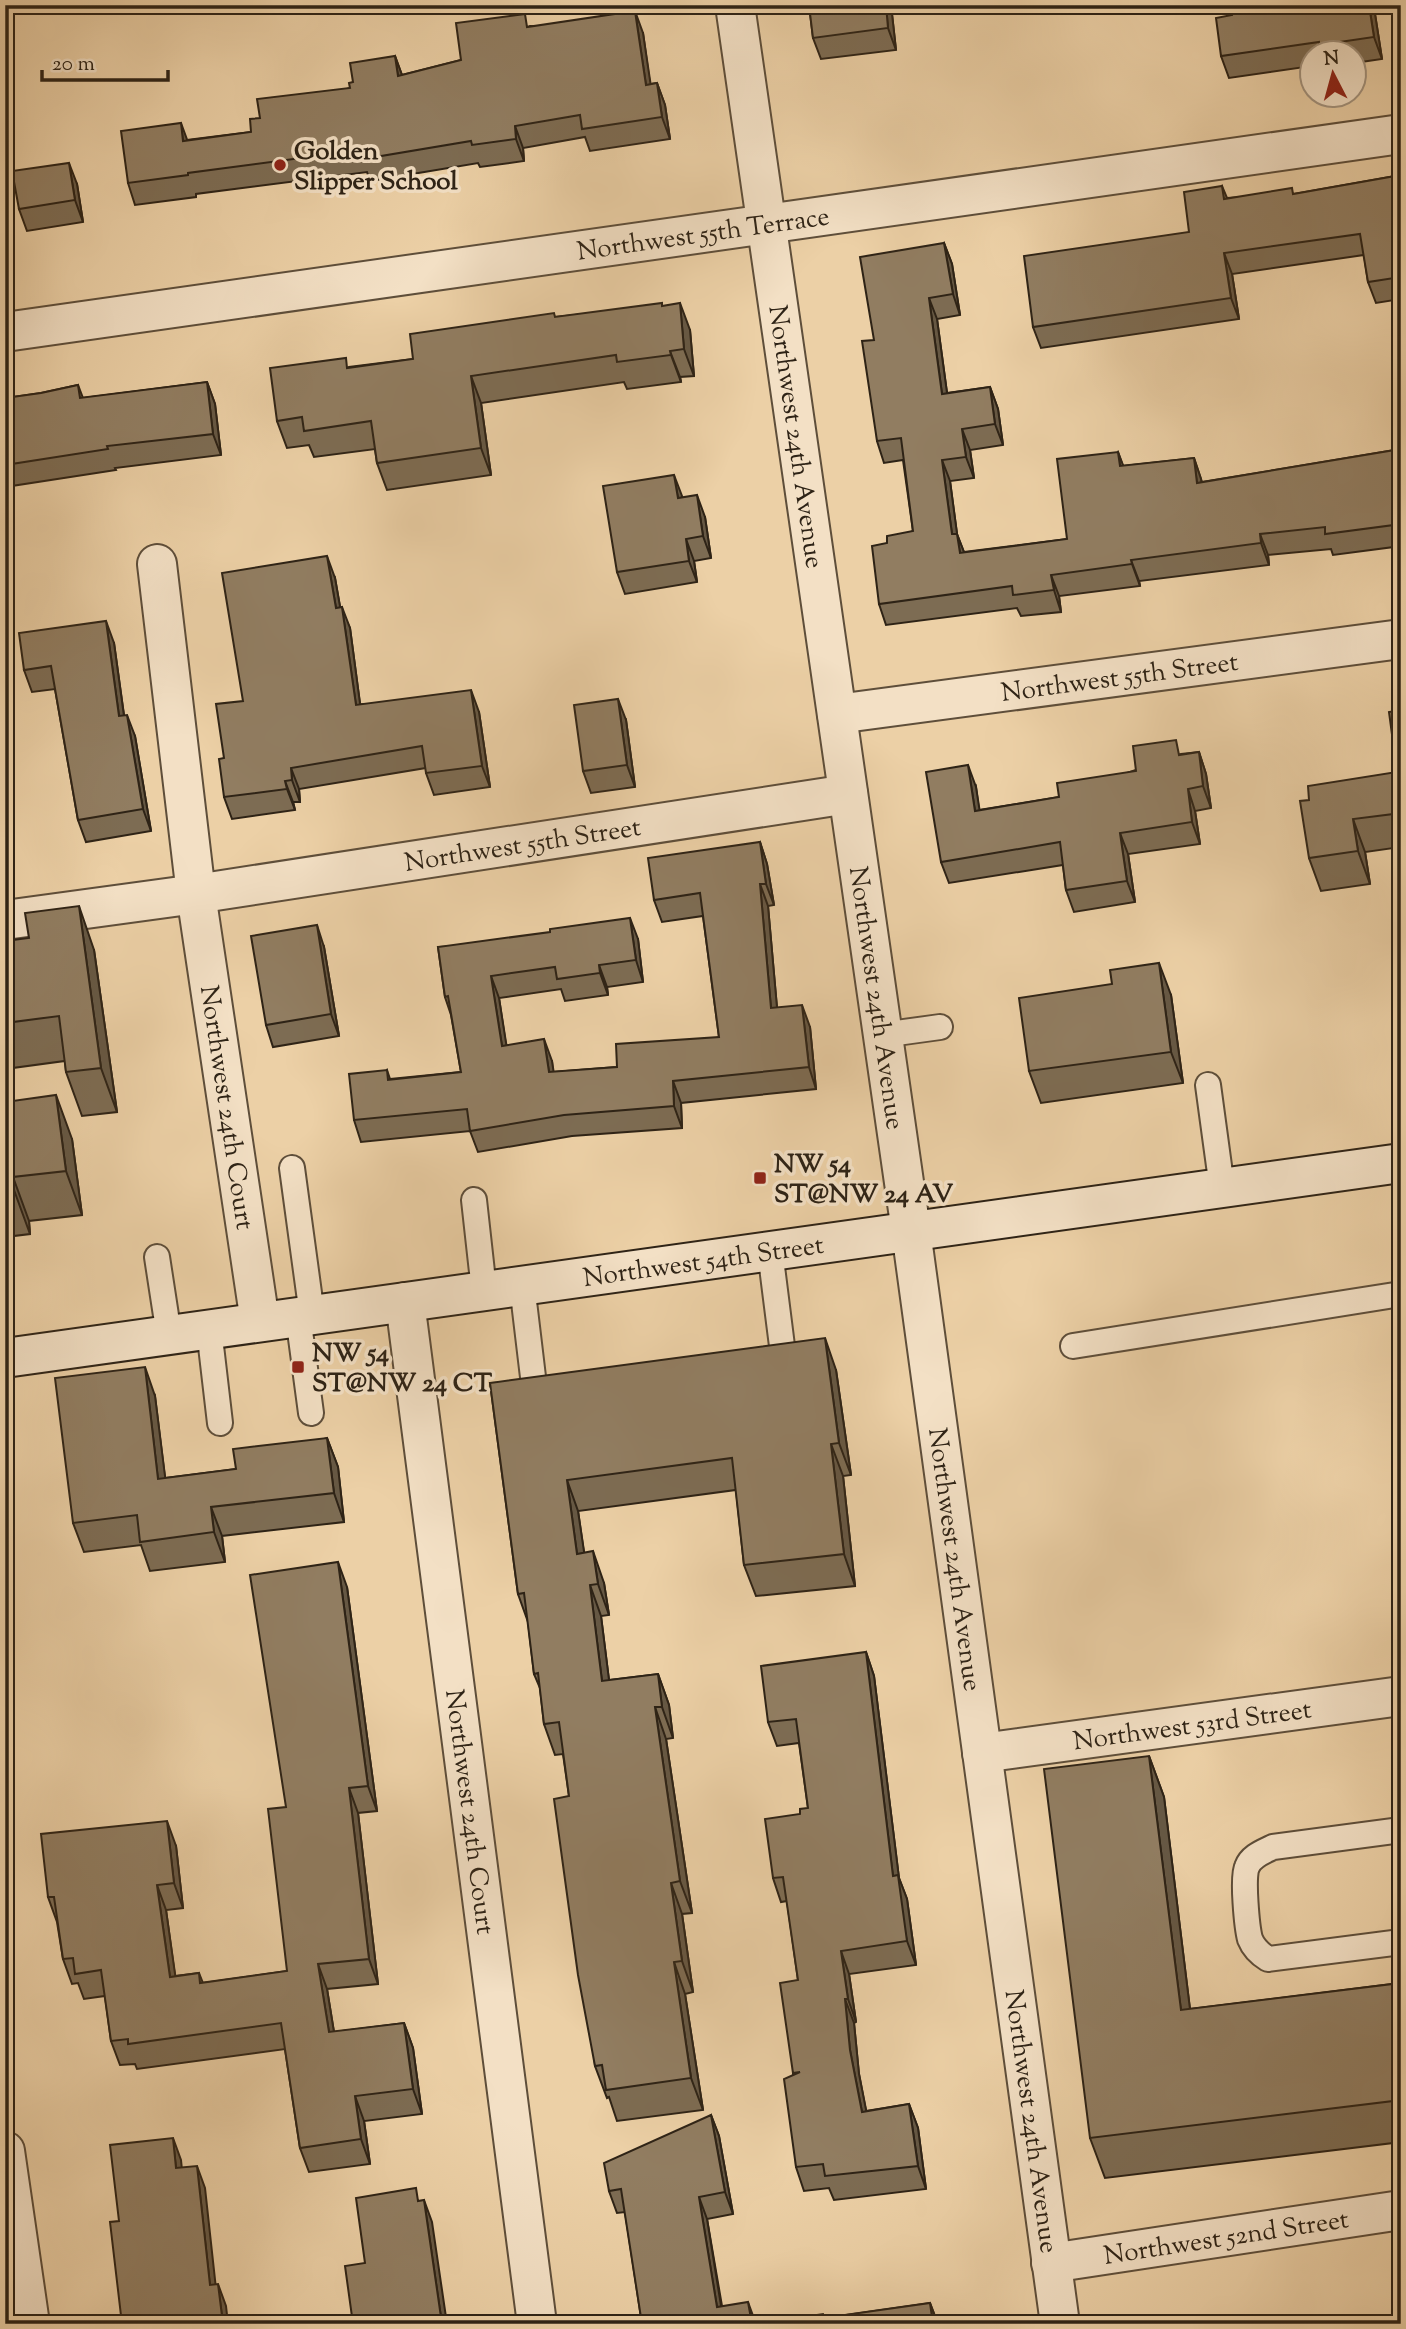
<svg xmlns="http://www.w3.org/2000/svg" width="1406" height="2329" font-family="'Sorts Mill Goudy',serif">
  <style>
    .lines { fill: none; stroke-linecap: round; stroke-linejoin: round }
    .lane-casing { stroke: #5e4e3a; stroke-width: 28 }
    .street-casing { stroke: #5e4e3a; stroke-width: 42 }
    .secondary-casing { stroke: #2e2316; stroke-width: 42 }
    .lane { stroke: #f3e0c5; stroke-width: 24 }
    .street { stroke: #f3e0c5; stroke-width: 38 }
    .secondary { stroke: #f3e0c5; stroke-width: 38 }
    .wall { fill: #7d6c53; stroke: #2e2316; stroke-width: 2 }
    .shaded-wall { fill: #665844; stroke: #2e2316; stroke-width: 2 }
    .building { fill: #917d61; stroke: #2e2316; stroke-width: 2 }
    .poi-dot { fill: #8f2418; stroke: #f3e0c5; stroke-width: 2.5 }
    .labels { text-anchor: middle; stroke-width: 7; stroke-linejoin: round; paint-order: stroke }
    .poi-label { font-size: 26px; font-weight: bold; fill: #2e2316; stroke: #f3e0c5; text-anchor: start }
    .street-label { font-size: 26px; fill: #2e2316; stroke: #f3e0c5 }
  </style>
  <rect width="100%" height="100%" fill="#ecd0a6"/>
  <filter id="stains"><feTurbulence type="fractalNoise" baseFrequency=".00286" numOctaves="4"/><feColorMatrix values="0 0 0 0 .2 0 0 0 0 .09 0 0 0 0 .02 0 0 0 .5 -.17"/></filter>
  <radialGradient id="worn" r=".72"><stop offset=".6" stop-color="#630" stop-opacity="0"/><stop offset="1" stop-color="#630" stop-opacity=".3"/></radialGradient>
  <g class="lines">
    <!-- lane casing -->
    <g class="lane-casing">
      <path id="lane" d="M 882,1035 L 940,1027
        M 1208,1085 L 1222,1188
        M 292,1168 L 312,1315
        M 474,1200 L 484,1290
        M 770,1251 L 782,1346
        M 157,1257 L 169,1335
        M 522,1285 L 533,1377
        M 298,1316 L 311,1413
        M 209,1329 L 220,1423
        M 1073,1346 L 1401,1294
        M 1401,1830 L 1273,1847 C 1263,1852 1251,1856 1247,1867 C 1242,1876 1247,1928 1250,1939 C 1254,1949 1260,1954 1268,1959 L 1401,1942"/>
    </g>
    <!-- street casing -->
    <g class="street-casing">
      <g id="street">
        <path id="s1" d="M 735,5 L 911,1231 L 1060,2324"/>
        <path id="s2" d="M 5,332 L 1401,134"/>
        <path id="s3" d="M 157,564 L 196,894 L 260,1322"/>
        <path id="s4" d="M 837,714 L 1401,639"/>
        <path id="s5" d="M 5,920 L 196,894 L 848,794"/>
        <path id="s6" d="M 405,1302 L 537,2324"/>
        <path id="s7" d="M 982,1753 L 1401,1696"/>
        <path d="M 5,2151 L 30,2324"/>
        <path id="s8" d="M 1051,2263 L 1401,2210"/>
      </g>
    </g>
    <!-- secondary casing -->
    <g class="secondary-casing">
      <g id="secondary">
        <path id="s9" d="M 5,1358 L 1401,1163"/>
      </g>
    </g>
    <!-- lane -->
    <use href="#lane" class="lane"/>
    <!-- street -->
    <use href="#street" class="street"/>
    <!-- secondary -->
    <use href="#secondary" class="secondary"/>
  </g>
  <!-- wall -->
  <path class="wall" d="M 809,5 L 891,5 L 896,50 L 821,59 L 813,38 Z
    M 1231,5 L 1401,5 L 1401,11 L 1375,14 L 1382,59 L 1354,63 L 1354,52 L 1312,52 L 1312,66 L 1229,78 L 1221,56 L 1232,15 Z
    M 530,26 L 643,33 L 650,84 L 657,83 L 665,105 L 670,139 L 590,151 L 585,137 L 523,148 L 524,161 L 480,167 L 478,163 L 370,181 L 367,172 L 196,194 L 196,197 L 135,205 L 128,183 L 187,140 L 251,132 L 260,118 L 350,88 L 353,82 L 395,56 L 402,75 L 461,60 Z
    M 1401,175 L 1401,299 L 1376,303 L 1368,282 L 1364,255 L 1232,274 L 1239,319 L 1041,348 L 1033,327 L 1189,232 L 1222,186 L 1227,198 L 1294,194 Z
    M 77,184 L 83,222 L 27,231 L 19,209 Z
    M 944,243 L 952,264 L 960,315 L 937,319 L 947,393 L 990,387 L 998,409 L 1003,445 L 970,450 L 974,478 L 950,481 L 957,534 L 964,552 L 1067,539 L 1118,452 L 1123,466 L 1194,458 L 1202,482 L 1401,449 L 1401,546 L 1333,555 L 1331,549 L 1268,555 L 1269,565 L 1139,581 L 1140,586 L 1059,596 L 1061,612 L 1021,616 L 1017,608 L 886,625 L 879,604 L 887,543 L 913,531 L 903,460 L 884,463 L 877,441 L 874,340 Z
    M 663,306 L 690,330 L 694,376 L 680,377 L 681,382 L 627,389 L 624,382 L 481,403 L 491,475 L 387,490 L 377,463 L 375,449 L 314,457 L 309,445 L 287,448 L 277,421 L 349,367 L 413,359 L 555,317 Z
    M 207,382 L 215,404 L 221,455 L 115,468 L 116,470 L 5,487 L 5,398 L 41,393 L 78,385 L 83,398 Z
    M 682,498 L 705,517 L 711,558 L 694,561 L 697,582 L 625,594 L 617,572 Z
    M 335,578 L 340,607 L 350,628 L 360,704 L 479,712 L 490,787 L 434,795 L 426,773 L 426,768 L 299,789 L 300,802 L 293,802 L 295,810 L 232,819 L 224,797 L 224,758 L 243,701 Z
    M 114,643 L 124,715 L 135,736 L 151,831 L 86,842 L 78,820 L 55,689 L 32,692 L 24,670 Z
    M 1401,710 L 1401,847 L 1365,852 L 1370,884 L 1321,891 L 1309,858 L 1309,800 L 1397,772 Z
    M 626,720 L 635,787 L 591,793 L 583,771 Z
    M 1199,752 L 1206,774 L 1211,808 L 1195,811 L 1200,844 L 1128,854 L 1135,902 L 1074,912 L 1066,890 L 1063,865 L 949,883 L 941,862 L 976,787 L 979,810 L 1059,797 L 1181,754 Z
    M 760,842 L 767,864 L 774,905 L 768,906 L 777,1008 L 810,1027 L 816,1089 L 681,1103 L 682,1128 L 572,1136 L 478,1152 L 470,1131 L 361,1142 L 354,1120 L 387,1070 L 390,1079 L 461,1072 L 451,1015 L 445,997 L 438,947 L 638,939 L 643,982 L 607,987 L 608,995 L 565,1001 L 561,989 L 499,998 L 506,1045 L 552,1061 L 553,1072 L 617,1067 L 719,1037 L 703,916 L 662,922 L 654,900 Z
    M 5,941 L 94,950 L 117,1112 L 82,1116 L 66,1072 L 65,1061 L 5,1069 Z
    M 324,947 L 339,1036 L 273,1047 L 266,1025 Z
    M 1171,995 L 1183,1083 L 1041,1103 L 1029,1071 Z
    M 5,1082 L 8,1101 L 72,1139 L 82,1215 L 29,1221 L 30,1234 L 5,1237 Z
    M 836,1370 L 851,1475 L 843,1476 L 855,1586 L 756,1596 L 744,1565 L 736,1490 L 578,1511 L 584,1553 L 604,1583 L 609,1615 L 601,1616 L 609,1680 L 658,1674 L 669,1705 L 673,1738 L 666,1739 L 692,1913 L 682,1914 L 693,1992 L 685,1994 L 703,2110 L 617,2121 L 609,2097 L 607,2098 L 595,2066 L 569,1796 L 563,1754 L 555,1755 L 544,1724 L 540,1688 L 534,1674 L 528,1622 L 518,1594 L 490,1383 Z
    M 155,1396 L 165,1478 L 236,1469 L 327,1438 L 338,1467 L 344,1522 L 222,1536 L 225,1562 L 150,1571 L 141,1545 L 84,1552 L 73,1523 Z
    M 347,1587 L 377,1811 L 358,1813 L 378,1984 L 327,1989 L 334,2032 L 404,2023 L 413,2048 L 422,2114 L 364,2121 L 370,2164 L 309,2172 L 300,2148 L 285,2049 L 137,2069 L 135,2064 L 120,2065 L 111,2041 L 105,1996 L 84,1999 L 78,1983 L 72,1984 L 63,1959 L 57,1922 L 48,1897 L 176,1846 L 183,1908 L 166,1910 L 175,1976 L 199,1973 L 203,1983 L 287,1971 L 286,1807 Z
    M 866,1652 L 874,1676 L 899,1878 L 907,1899 L 916,1965 L 849,1974 L 856,2022 L 854,2023 L 859,2074 L 866,2111 L 909,2104 L 918,2128 L 926,2189 L 834,2200 L 829,2188 L 804,2191 L 796,2167 L 793,2073 L 798,1980 L 787,1901 L 781,1902 L 773,1878 L 800,1814 L 808,1808 L 799,1743 L 777,1746 L 768,1722 Z
    M 1149,1756 L 1164,1797 L 1190,2009 L 1401,1983 L 1401,2142 L 1105,2178 L 1090,2138 Z
    M 711,2115 L 719,2136 L 733,2214 L 707,2219 L 722,2306 L 756,2323 L 825,2318 L 930,2303 L 938,2324 L 642,2324 L 625,2212 L 617,2213 L 609,2191 Z"/>
  <!-- shaded-wall -->
  <path class="shaded-wall" d="M 886,5 L 891,5 L 896,50 L 888,28 Z
    M 1369,5 L 1372,5 L 1375,14 L 1382,59 L 1374,37 Z
    M 635,11 L 643,33 L 654,107 L 646,85 Z
    M 395,56 L 403,78 L 398,76 Z
    M 657,83 L 665,105 L 670,139 L 662,117 Z
    M 181,123 L 189,145 L 183,141 Z
    M 515,126 L 523,148 L 524,161 L 516,139 Z
    M 69,163 L 77,184 L 83,222 L 75,200 Z
    M 944,243 L 952,264 L 960,315 L 953,294 Z
    M 1224,253 L 1232,274 L 1239,319 L 1231,298 Z
    M 929,298 L 937,319 L 950,415 L 942,394 Z
    M 680,303 L 690,330 L 694,376 L 684,349 Z
    M 670,351 L 680,377 L 681,382 L 671,355 Z
    M 471,376 L 481,403 L 491,475 L 481,448 Z
    M 207,382 L 215,404 L 221,455 L 213,434 Z
    M 990,387 L 998,409 L 1003,445 L 995,424 Z
    M 962,429 L 970,450 L 974,478 L 966,457 Z
    M 1118,452 L 1126,473 L 1120,466 Z
    M 1194,458 L 1201,479 L 1204,504 L 1197,483 Z
    M 942,460 L 950,481 L 960,556 L 952,534 Z
    M 674,475 L 682,496 L 686,520 L 678,498 Z
    M 697,495 L 705,517 L 711,558 L 703,536 Z
    M 957,534 L 965,555 L 960,553 Z
    M 1260,534 L 1268,555 L 1269,565 L 1261,543 Z
    M 686,539 L 694,561 L 697,582 L 689,561 Z
    M 327,556 L 335,578 L 344,629 L 336,608 Z
    M 1131,560 L 1139,581 L 1140,586 L 1132,564 Z
    M 1051,575 L 1059,596 L 1061,612 L 1054,590 Z
    M 342,607 L 350,628 L 363,726 L 356,705 Z
    M 106,621 L 114,643 L 127,738 L 119,716 Z
    M 471,690 L 479,712 L 490,787 L 482,766 Z
    M 618,699 L 626,720 L 635,787 L 627,765 Z
    M 127,715 L 135,736 L 151,831 L 143,809 Z
    M 1199,752 L 1206,774 L 1211,808 L 1203,786 Z
    M 968,765 L 976,787 L 983,832 L 975,811 Z
    M 291,768 L 299,789 L 300,802 L 292,780 Z
    M 285,781 L 293,802 L 295,810 L 287,789 Z
    M 1188,789 L 1195,811 L 1200,844 L 1192,822 Z
    M 1353,819 L 1365,852 L 1370,884 L 1358,851 Z
    M 1120,833 L 1128,854 L 1135,902 L 1127,881 Z
    M 760,842 L 767,864 L 774,905 L 766,884 Z
    M 760,884 L 768,906 L 779,1030 L 771,1008 Z
    M 79,906 L 94,950 L 117,1112 L 101,1068 Z
    M 630,918 L 638,939 L 643,982 L 636,960 Z
    M 317,925 L 324,947 L 339,1036 L 331,1014 Z
    M 1159,963 L 1171,995 L 1183,1083 L 1171,1052 Z
    M 599,965 L 607,987 L 608,995 L 600,973 Z
    M 491,976 L 499,998 L 510,1068 L 502,1046 Z
    M 802,1005 L 810,1027 L 816,1089 L 809,1067 Z
    M 544,1039 L 552,1061 L 557,1094 L 549,1072 Z
    M 673,1081 L 681,1103 L 682,1128 L 674,1106 Z
    M 5,1083 L 9,1107 L 5,1116 Z
    M 56,1095 L 72,1139 L 82,1215 L 66,1171 Z
    M 13,1177 L 29,1221 L 30,1234 L 14,1190 Z
    M 825,1338 L 836,1370 L 851,1475 L 839,1443 Z
    M 145,1367 L 155,1396 L 169,1508 L 158,1479 Z
    M 327,1438 L 338,1467 L 344,1522 L 334,1493 Z
    M 831,1444 L 843,1476 L 855,1586 L 844,1554 Z
    M 567,1480 L 578,1511 L 589,1585 L 577,1554 Z
    M 211,1507 L 222,1536 L 225,1562 L 214,1532 Z
    M 593,1551 L 604,1583 L 609,1615 L 598,1584 Z
    M 338,1562 L 347,1587 L 377,1811 L 368,1786 Z
    M 590,1585 L 601,1616 L 613,1712 L 602,1681 Z
    M 866,1652 L 874,1676 L 899,1878 L 907,1899 L 916,1965 L 907,1941 L 893,1876 Z
    M 658,1674 L 669,1705 L 673,1738 L 662,1707 Z
    M 655,1707 L 666,1739 L 692,1913 L 680,1881 Z
    M 1149,1756 L 1164,1797 L 1195,2050 L 1181,2010 Z
    M 349,1788 L 358,1813 L 378,1984 L 369,1959 Z
    M 167,1821 L 176,1846 L 183,1908 L 174,1883 Z
    M 671,1883 L 682,1914 L 693,1992 L 682,1961 Z
    M 157,1885 L 166,1910 L 179,2002 L 170,1977 Z
    M 841,1951 L 849,1974 L 856,2022 L 848,1999 Z
    M 674,1962 L 685,1994 L 703,2110 L 691,2078 Z
    M 318,1964 L 327,1989 L 338,2057 L 329,2032 Z
    M 845,1999 L 854,2023 L 859,2074 L 871,2135 L 862,2112 L 850,2050 Z
    M 404,2023 L 413,2048 L 422,2114 L 413,2089 Z
    M 355,2096 L 364,2121 L 370,2164 L 361,2139 Z
    M 909,2104 L 918,2128 L 926,2189 L 918,2166 Z
    M 711,2115 L 719,2136 L 733,2214 L 725,2192 Z
    M 173,2138 L 181,2160 L 184,2190 L 176,2168 Z
    M 197,2166 L 205,2188 L 218,2307 L 210,2285 Z
    M 699,2197 L 707,2219 L 724,2324 L 717,2307 Z
    M 424,2200 L 432,2222 L 447,2324 L 442,2324 Z
    M 218,2284 L 226,2306 L 228,2324 L 223,2324 Z
    M 748,2302 L 756,2324 L 752,2324 Z
    M 930,2303 L 938,2324 L 933,2324 Z"/>
  <!-- building -->
  <path class="building" d="M 809,5 L 886,5 L 888,28 L 813,38 Z
    M 1231,5 L 1369,5 L 1374,37 L 1319,45 L 1319,42 L 1221,56 L 1216,18 L 1232,15 Z
    M 635,11 L 646,85 L 657,83 L 662,117 L 582,129 L 580,115 L 515,126 L 516,139 L 472,145 L 471,141 L 363,159 L 361,150 L 188,173 L 188,175 L 128,183 L 121,131 L 181,123 L 183,141 L 251,132 L 250,119 L 260,118 L 257,99 L 350,88 L 349,83 L 353,82 L 350,63 L 395,56 L 398,76 L 461,60 L 456,23 L 525,14 L 527,27 Z
    M 69,163 L 75,200 L 19,209 L 12,171 Z
    M 1401,175 L 1401,277 L 1368,282 L 1360,234 L 1224,253 L 1231,298 L 1033,327 L 1024,256 L 1189,232 L 1184,192 L 1222,186 L 1224,199 L 1292,188 L 1293,194 Z
    M 944,243 L 953,294 L 929,298 L 942,394 L 990,387 L 995,424 L 962,429 L 966,457 L 942,460 L 952,534 L 957,534 L 960,553 L 1067,539 L 1057,459 L 1118,452 L 1120,466 L 1194,458 L 1197,483 L 1401,449 L 1401,524 L 1325,534 L 1325,527 L 1260,534 L 1261,543 L 1131,560 L 1132,564 L 1051,575 L 1054,590 L 1013,595 L 1012,586 L 879,604 L 872,546 L 887,543 L 887,536 L 913,531 L 901,438 L 877,441 L 862,341 L 874,340 L 860,257 Z
    M 662,303 L 662,306 L 680,303 L 684,349 L 670,351 L 671,355 L 617,362 L 616,355 L 471,376 L 481,448 L 377,463 L 371,421 L 304,431 L 302,417 L 277,421 L 270,368 L 346,358 L 347,368 L 413,359 L 410,334 L 554,313 L 555,317 Z
    M 207,382 L 213,434 L 107,446 L 108,449 L 5,465 L 5,398 L 41,393 L 78,385 L 80,398 Z
    M 674,475 L 678,498 L 697,495 L 703,536 L 686,539 L 689,561 L 617,572 L 603,486 Z
    M 327,556 L 336,608 L 342,607 L 356,705 L 471,690 L 482,766 L 426,773 L 422,746 L 291,768 L 292,780 L 285,781 L 287,789 L 224,797 L 219,759 L 224,758 L 216,704 L 243,701 L 222,573 Z
    M 106,621 L 119,716 L 127,715 L 143,809 L 78,820 L 51,666 L 24,670 L 19,633 Z
    M 618,699 L 627,765 L 583,771 L 574,705 Z
    M 1401,710 L 1401,813 L 1353,819 L 1358,851 L 1309,858 L 1300,801 L 1309,800 L 1308,786 L 1397,772 L 1389,712 Z
    M 1176,740 L 1179,755 L 1199,752 L 1203,786 L 1188,789 L 1192,822 L 1120,833 L 1127,881 L 1066,890 L 1060,842 L 941,862 L 926,772 L 968,765 L 975,811 L 1059,797 L 1057,783 L 1136,771 L 1133,746 Z
    M 760,842 L 766,884 L 760,884 L 771,1008 L 802,1005 L 809,1067 L 673,1081 L 674,1106 L 564,1115 L 470,1131 L 467,1109 L 354,1120 L 349,1074 L 387,1070 L 388,1080 L 461,1072 L 448,996 L 445,997 L 438,947 L 550,932 L 550,929 L 630,918 L 636,960 L 599,965 L 600,973 L 557,979 L 555,967 L 491,976 L 502,1046 L 544,1039 L 549,1072 L 617,1067 L 616,1044 L 719,1037 L 700,893 L 654,900 L 648,858 Z
    M 79,906 L 101,1068 L 66,1072 L 59,1016 L 5,1023 L 5,941 L 29,938 L 25,913 Z
    M 317,925 L 331,1014 L 266,1025 L 251,936 Z
    M 1159,963 L 1171,1052 L 1029,1071 L 1019,998 L 1112,984 L 1110,970 Z
    M 56,1095 L 66,1171 L 13,1177 L 14,1190 L 5,1191 L 5,1102 Z
    M 825,1338 L 839,1443 L 831,1444 L 844,1554 L 744,1565 L 732,1458 L 567,1480 L 577,1554 L 593,1551 L 598,1584 L 590,1585 L 602,1681 L 658,1674 L 662,1707 L 655,1707 L 680,1881 L 671,1883 L 682,1961 L 674,1962 L 691,2078 L 606,2090 L 602,2065 L 595,2066 L 578,1975 L 554,1799 L 569,1796 L 559,1722 L 544,1724 L 538,1673 L 534,1674 L 524,1593 L 518,1594 L 490,1383 Z
    M 145,1367 L 158,1479 L 236,1469 L 233,1449 L 327,1438 L 334,1493 L 211,1507 L 214,1532 L 140,1542 L 137,1515 L 73,1523 L 55,1378 Z
    M 338,1562 L 368,1786 L 349,1788 L 369,1959 L 318,1964 L 329,2032 L 404,2023 L 413,2089 L 355,2096 L 361,2139 L 300,2148 L 281,2023 L 128,2044 L 128,2039 L 111,2041 L 101,1970 L 75,1974 L 73,1958 L 63,1959 L 54,1897 L 48,1897 L 41,1834 L 167,1821 L 174,1883 L 157,1885 L 170,1977 L 199,1973 L 200,1983 L 287,1971 L 268,1809 L 286,1807 L 250,1575 Z
    M 866,1652 L 893,1876 L 898,1875 L 907,1941 L 841,1951 L 848,1999 L 845,1999 L 850,2050 L 862,2112 L 909,2104 L 918,2166 L 825,2176 L 823,2164 L 796,2167 L 784,2079 L 800,2072 L 793,2073 L 780,1983 L 798,1980 L 783,1877 L 773,1878 L 765,1819 L 800,1814 L 800,1809 L 808,1808 L 796,1719 L 768,1722 L 761,1666 Z
    M 1149,1756 L 1181,2010 L 1401,1983 L 1401,2100 L 1090,2138 L 1044,1769 Z
    M 711,2115 L 725,2192 L 699,2197 L 717,2307 L 748,2302 L 752,2324 L 642,2324 L 621,2189 L 609,2191 L 604,2163 Z
    M 173,2138 L 176,2168 L 197,2166 L 210,2285 L 218,2284 L 223,2324 L 122,2324 L 110,2222 L 119,2221 L 110,2145 Z
    M 416,2188 L 418,2201 L 424,2200 L 442,2324 L 353,2324 L 345,2266 L 365,2263 L 356,2198 Z
    M 930,2303 L 933,2324 L 754,2324 L 823,2314 L 824,2318 Z"/>
  <!-- markers -->
  <g class="poi-dot">
    <circle cx="280" cy="165" r="7"/>
    <rect x="753" y="1171" width="14" height="14" rx="3.5"/>
    <rect x="291" y="1360" width="14" height="14" rx="3.5"/>
  </g>
  <g class="labels">
    <!-- poi labels -->
    <g class="poi-label">
      <text x="294" y="159">Golden<tspan x="294" dy="30">Slipper School</tspan></text>
      <text x="774" y="1172">NW 54<tspan x="774" dy="30">ST@NW 24 AV</tspan></text>
      <text x="312" y="1361">NW 54<tspan x="312" dy="30">ST@NW 24 CT</tspan></text>
    </g>
    <!-- street labels -->
    <g class="street-label">
      <text dy="9" stroke="none"><textPath href="#s2" startOffset="705">Northwest 55th Terrace</textPath></text>
      <text dy="9" stroke="none"><textPath href="#s1" startOffset="436">Northwest 24th Avenue</textPath></text>
      <text dy="9" stroke="none"><textPath href="#s4" startOffset="285">Northwest 55th Street</textPath></text>
      <text dy="9" stroke="none"><textPath href="#s5" startOffset="523">Northwest 55th Street</textPath></text>
      <text dy="9" stroke="none"><textPath href="#s1" startOffset="1003">Northwest 24th Avenue</textPath></text>
      <text dy="9" stroke="none"><textPath href="#s3" startOffset="548">Northwest 24th Court</textPath></text>
      <text dy="9" stroke="none"><textPath href="#s9" startOffset="705">Northwest 54th Street</textPath></text>
      <text dy="9" stroke="none"><textPath href="#s1" startOffset="1570">Northwest 24th Avenue</textPath></text>
      <text dy="9" stroke="none"><textPath href="#s7" startOffset="212">Northwest 53rd Street</textPath></text>
      <text dy="9" stroke="none"><textPath href="#s6" startOffset="514">Northwest 24th Court</textPath></text>
      <text dy="9" stroke="none"><textPath href="#s1" startOffset="2137">Northwest 24th Avenue</textPath></text>
      <text dy="9" stroke="none"><textPath href="#s8" startOffset="177">Northwest 52nd Street</textPath></text>
    </g>
  </g>
  <!-- margin -->
  <rect width="1406" height="2329" fill="none" stroke="#ecd0a6" stroke-width="28"/>
  <rect x="7" y="7" width="1392" height="2315" fill="none" stroke="#2e2316" stroke-width="3.5"/>
  <rect x="14" y="14" width="1378" height="2301" fill="none" stroke="#2e2316" stroke-width="2"/>
  <!-- north arrow -->
  <g transform="translate(1333 74) rotate(354)"><circle r="33" fill="#f3e0c5" stroke="#a4947f" stroke-width="2"/>
  <path d="M0-5L12 26L0 18L-12 26Z" fill="#8f2418"/>
  <text y="-10" font-size="19" font-weight="bold" text-anchor="middle" fill="#2e2316">N</text>
  </g>
  <!-- scale -->
  <path d="M42 70v10h126v-10" fill="none" stroke="#2e2316" stroke-width="3.5"/>
  <text x="52" y="70" font-size="21" fill="#2e2316" stroke="#f3e0c5" stroke-width="5" paint-order="stroke">20 m</text>
  <rect width="100%" height="100%" filter="url(#stains)"/>
  <rect width="100%" height="100%" fill="url(#worn)"/>
</svg>
